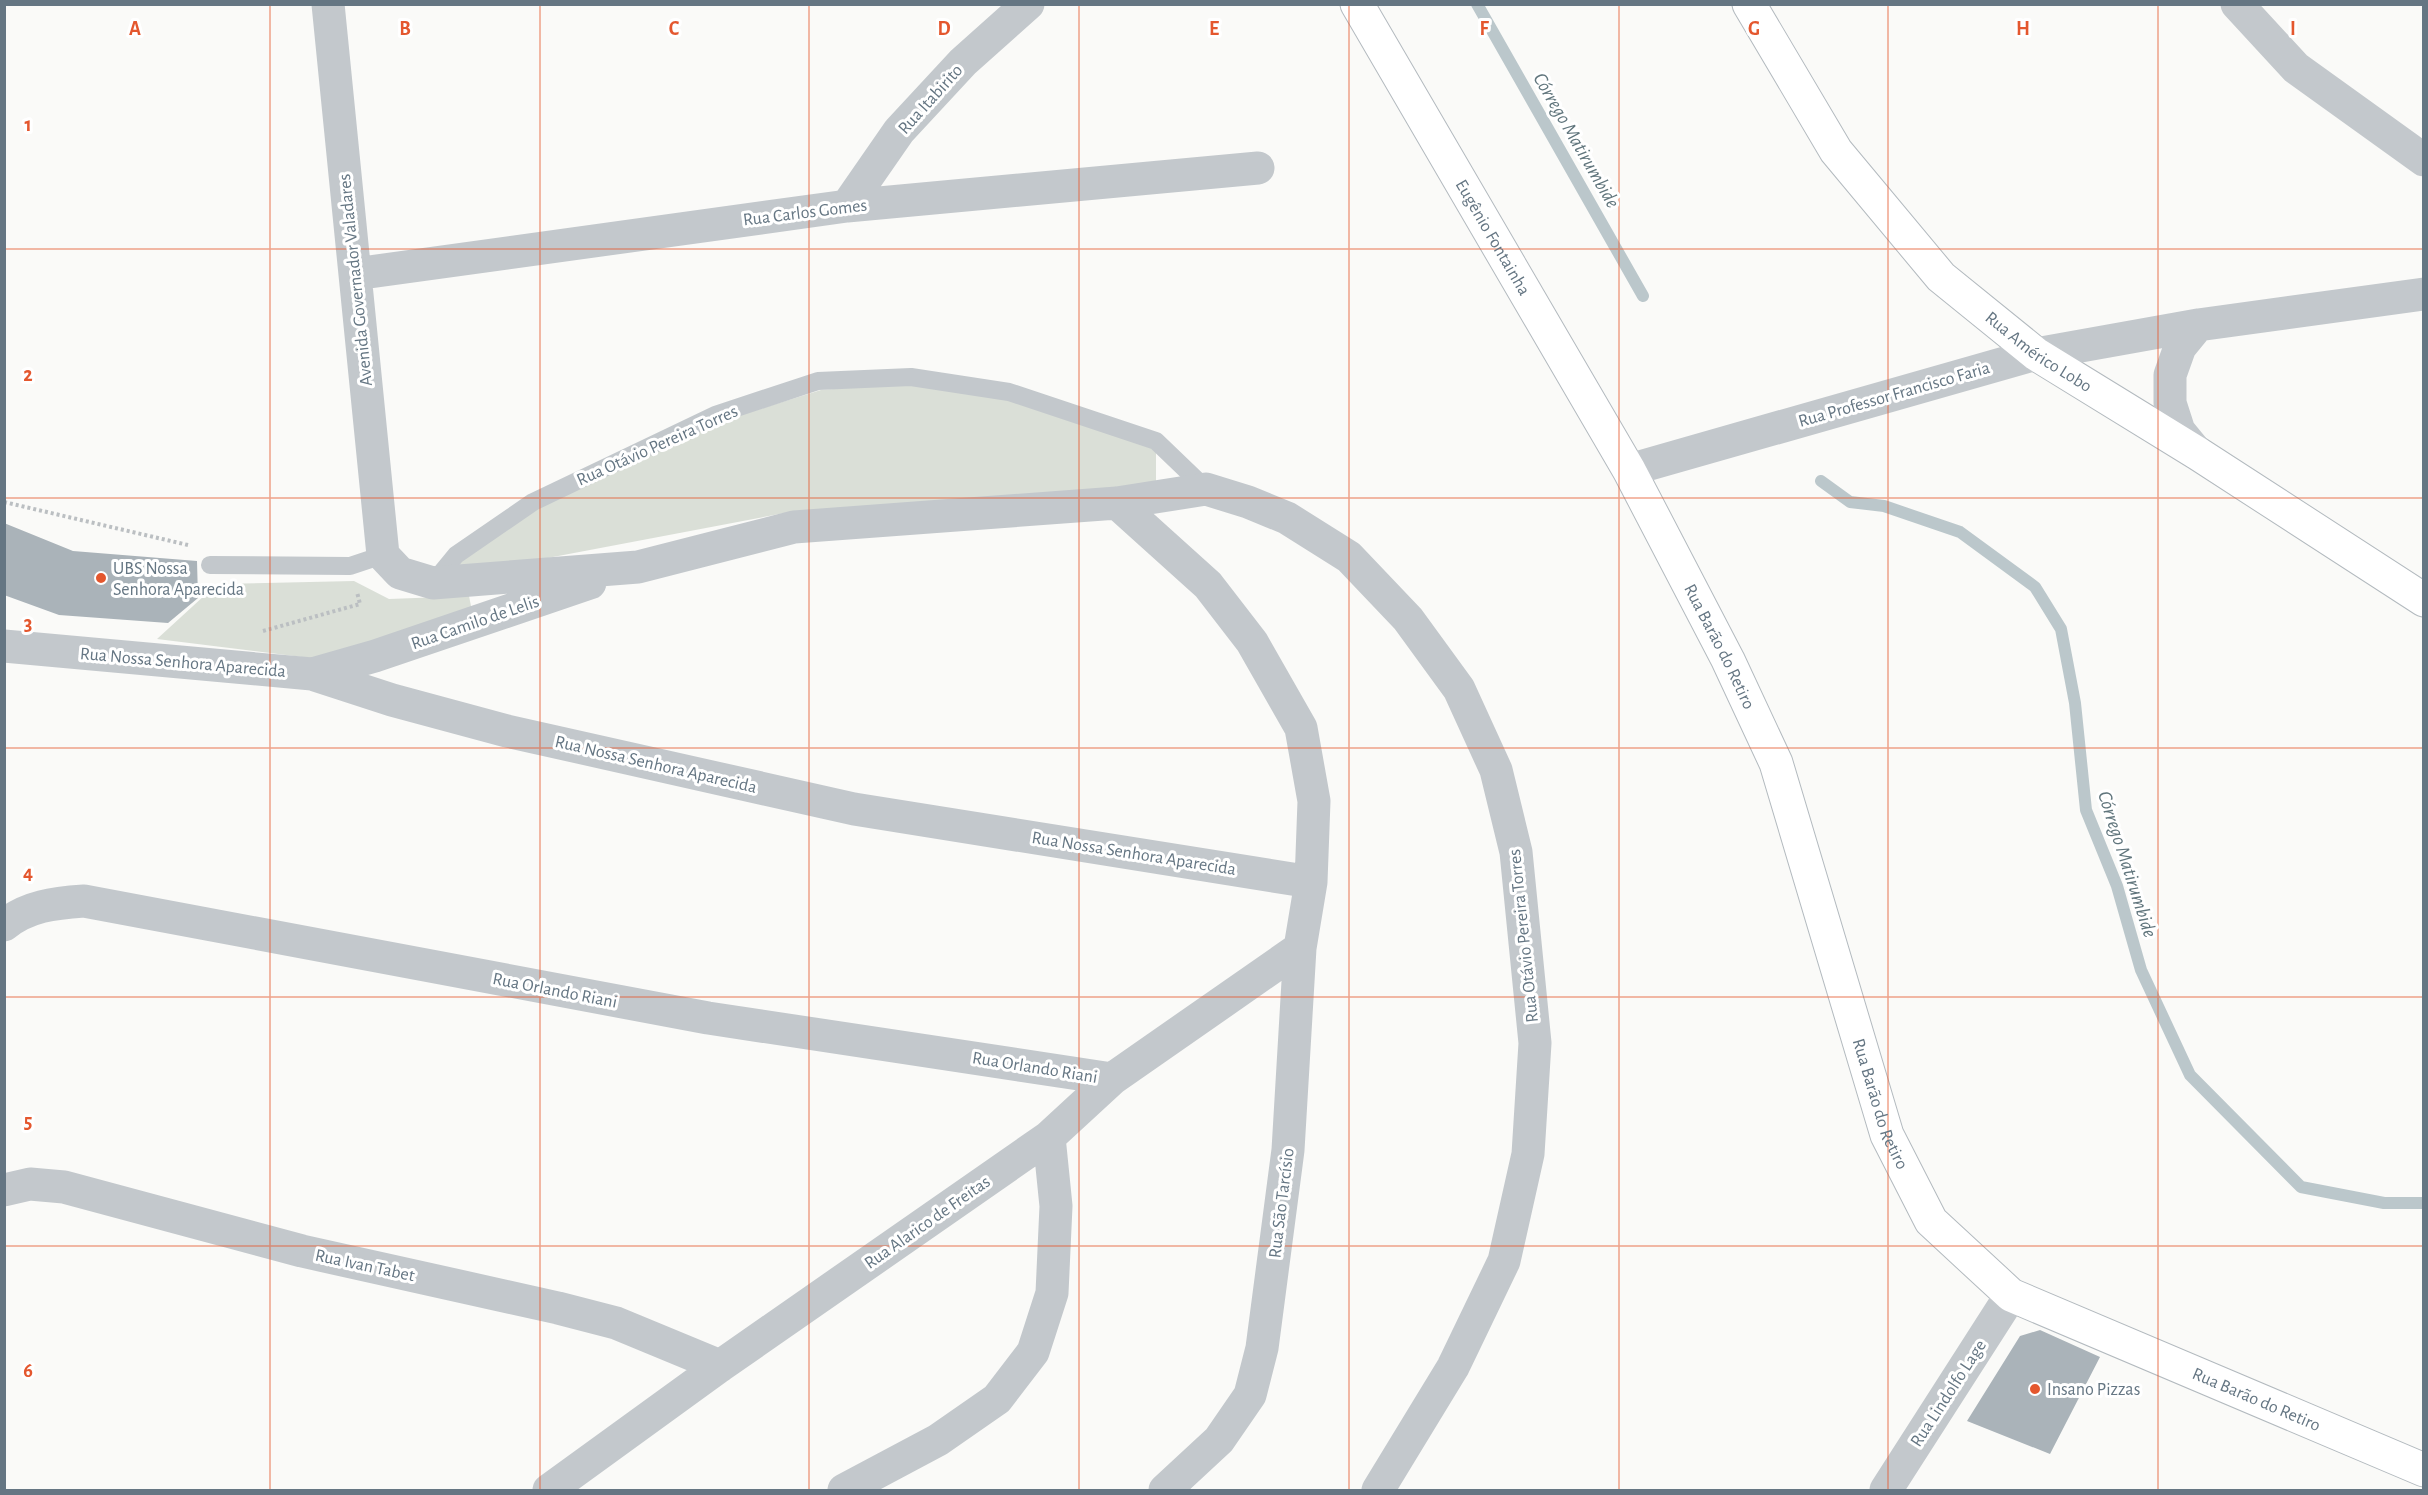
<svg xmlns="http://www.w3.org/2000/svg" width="2428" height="1495" font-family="'Alegreya Sans',sans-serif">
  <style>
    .green { fill: #dadfd7 }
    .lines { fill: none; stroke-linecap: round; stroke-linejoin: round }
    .stream { stroke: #bbc7cb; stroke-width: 12 }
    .building { fill: #aab3b9 }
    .secondary-casing { stroke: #b3babf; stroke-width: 35 }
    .path { stroke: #bbbfc2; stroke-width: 4; stroke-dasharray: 3 3; stroke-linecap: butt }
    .service { stroke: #c3c8cc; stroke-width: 18 }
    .minor { stroke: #c3c8cc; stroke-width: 33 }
    .tertiary { stroke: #c3c8cc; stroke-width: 33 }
    .secondary { stroke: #fff; stroke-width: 33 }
    .grid { fill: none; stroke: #e4572e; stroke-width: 1.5; stroke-opacity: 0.55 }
    .poi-dot { fill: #e4572e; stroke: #fff; stroke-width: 2 }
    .labels { text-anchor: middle; stroke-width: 6; stroke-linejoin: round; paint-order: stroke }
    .street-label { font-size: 18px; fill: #657683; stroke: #fff }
    .poi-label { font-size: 18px; fill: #657683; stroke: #fff; text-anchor: start }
    .water-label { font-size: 20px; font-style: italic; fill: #60757c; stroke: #fff }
    .grid-label { font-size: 20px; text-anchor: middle; font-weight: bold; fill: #e4572e; stroke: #fff; stroke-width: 6; stroke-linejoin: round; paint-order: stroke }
  </style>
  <rect width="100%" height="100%" fill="#fafaf8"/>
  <!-- green -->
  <path class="green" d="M 908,383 L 1009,399 L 1156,449 L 1156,490 L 795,511 L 463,574 L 457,563 L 537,506 L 715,423 L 821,390 Z
    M 354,581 L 389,599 L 469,596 L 472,611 L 334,661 L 157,639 L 217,584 Z"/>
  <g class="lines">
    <!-- stream -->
    <path class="stream" d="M 1477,4 L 1643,296
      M 1821,481 L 1850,502 L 1884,506 L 1960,532 L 2035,587 L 2061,629 L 2075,703 L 2086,810 L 2117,886 L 2141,970 L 2190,1075 L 2301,1187 L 2384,1203 L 2424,1203"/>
  </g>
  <!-- building -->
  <path class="building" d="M 4,523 L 73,551 L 197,561 L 198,598 L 168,623 L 59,615 L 4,595 Z
    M 2040,1330 L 2100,1357 L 2050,1454 L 1967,1421 L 2020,1336 Z"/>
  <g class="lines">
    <!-- secondary casing -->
    <g class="secondary-casing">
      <g id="secondary">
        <path id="s1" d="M 1357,4 L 1629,470 L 1728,660 L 1776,763 L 1887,1135 L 1931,1221 L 2011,1295 L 2424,1470"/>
        <path id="s2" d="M 1749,4 L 1836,151 L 1941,277 L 2036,354 L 2197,453 L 2424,600"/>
      </g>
    </g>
    <!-- path -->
    <path class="path" d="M 4,502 L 188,545
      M 263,631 L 360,604 L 357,592"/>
    <!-- service -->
    <path class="service" d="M 210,565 L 350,566 L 383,555
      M 433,583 L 456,555 L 533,502 L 715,415 L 818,381 L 911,377 L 1009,392 L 1156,441 L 1206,489"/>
    <!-- minor -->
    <path class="minor" d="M 328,4 L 383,555 L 400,573 L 433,583 L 638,567 L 794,527 L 1117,503 L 1206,489 L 1248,502 L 1287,518 L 1349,557 L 1408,619 L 1459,689 L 1496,770 L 1516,852 L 1535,1043 L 1528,1154 L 1504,1261 L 1453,1367 L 1378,1490
      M 847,206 L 899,131 L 963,62 L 1028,4
      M 355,274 L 847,206 L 1258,168
      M 1629,470 L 2036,354
      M 1117,503 L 1208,585 L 1252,642 L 1301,728 L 1314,801 L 1311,882 L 1300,948 L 1288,1150 L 1262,1348 L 1250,1395 L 1219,1440 L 1165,1490
      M 4,646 L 312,674 L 392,700 L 507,731 L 854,809 L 1311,882
      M 312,674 L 375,656 L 590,583
      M 4,925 C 28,906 54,903 84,901 L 708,1018 L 1112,1079
      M 4,1190 L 30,1184 L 64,1187 L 302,1251 L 558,1308 L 616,1323 L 720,1366
      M 549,1490 L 720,1366 L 1049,1137 L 1112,1079 L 1300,948
      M 844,1490 L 938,1440 L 997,1399 L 1033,1352 L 1052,1293 L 1056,1206 L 1049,1137
      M 1886,1490 L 2011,1295"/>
    <!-- tertiary -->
    <path class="tertiary" d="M 2237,4 L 2296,68 L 2424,160
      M 2036,354 L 2198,325 L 2424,294
      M 2197,453 L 2179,431 L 2170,403 L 2170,375 L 2180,347 L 2198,325"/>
    <!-- secondary -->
    <use href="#secondary" class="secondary"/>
  </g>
  <!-- grid -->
  <path class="grid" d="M 270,4 L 270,1490M 540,4 L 540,1490M 809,4 L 809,1490M 1079,4 L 1079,1490M 1349,4 L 1349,1490M 1619,4 L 1619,1490M 1888,4 L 1888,1490M 2158,4 L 2158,1490M 4,249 L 2424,249M 4,498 L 2424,498M 4,748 L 2424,748M 4,997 L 2424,997M 4,1246 L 2424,1246"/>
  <!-- markers -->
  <g class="poi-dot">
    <circle cx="101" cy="578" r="6"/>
    <circle cx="2035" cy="1389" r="6"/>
  </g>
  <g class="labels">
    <!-- street labels -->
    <g class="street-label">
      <text transform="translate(930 99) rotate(-48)" y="6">Rua Itabirito</text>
      <text transform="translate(805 212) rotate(-7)" y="6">Rua Carlos Gomes</text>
      <text dy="6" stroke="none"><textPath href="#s1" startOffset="270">Eugênio Fontainha</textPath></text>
      <text transform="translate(355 280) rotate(-96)" y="6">Avenida Governador Valadares</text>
      <text dy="6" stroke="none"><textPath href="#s2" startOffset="458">Rua Américo Lobo</textPath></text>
      <text transform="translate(1894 394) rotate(-16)" y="6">Rua Professor Francisco Faria</text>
      <text transform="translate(657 445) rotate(-24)" y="6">Rua Otávio Pereira Torres</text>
      <text transform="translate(475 622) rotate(-19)" y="6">Rua Camilo de Lelis</text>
      <text dy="6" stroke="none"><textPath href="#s1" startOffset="738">Rua Barão do Retiro</textPath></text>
      <text transform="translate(183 662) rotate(5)" y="6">Rua Nossa Senhora Aparecida</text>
      <text transform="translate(656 764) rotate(13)" y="6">Rua Nossa Senhora Aparecida</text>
      <text transform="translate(1134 853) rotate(9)" y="6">Rua Nossa Senhora Aparecida</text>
      <text transform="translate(1523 936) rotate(-96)" y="6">Rua Otávio Pereira Torres</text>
      <text transform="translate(555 990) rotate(11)" y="6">Rua Orlando Riani</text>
      <text transform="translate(1035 1067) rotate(9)" y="6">Rua Orlando Riani</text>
      <text dy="6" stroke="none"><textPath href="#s1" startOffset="1224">Rua Barão do Retiro</textPath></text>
      <text transform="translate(1281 1203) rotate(-83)" y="6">Rua São Tarcísio</text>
      <text transform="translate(927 1222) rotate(-35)" y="6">Rua Alarico de Freitas</text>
      <text transform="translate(365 1265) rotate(12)" y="6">Rua Ivan Tabet</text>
      <text transform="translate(1948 1393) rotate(-57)" y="6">Rua Lindolfo Lage</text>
      <text dy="6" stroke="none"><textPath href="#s1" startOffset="1728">Rua Barão do Retiro</textPath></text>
    </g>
    <!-- poi labels -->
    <g class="poi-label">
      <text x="113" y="574">UBS Nossa<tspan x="113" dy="21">Senhora Aparecida</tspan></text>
      <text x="2047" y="1395">Insano Pizzas</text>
    </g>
    <!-- water labels -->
    <g class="water-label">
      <text transform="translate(1577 140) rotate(60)" y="7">Córrego Matirumbide</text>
      <text transform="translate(2128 864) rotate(72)" y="7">Córrego Matirumbide</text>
    </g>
  </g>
  <g class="grid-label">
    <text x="135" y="35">A</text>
    <text x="405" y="35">B</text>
    <text x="674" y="35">C</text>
    <text x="944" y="35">D</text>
    <text x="1214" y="35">E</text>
    <text x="1484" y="35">F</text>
    <text x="1754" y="35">G</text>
    <text x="2023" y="35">H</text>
    <text x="2293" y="35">I</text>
    <text x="28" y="131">1</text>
    <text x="28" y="381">2</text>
    <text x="28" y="630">3</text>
    <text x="28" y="879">4</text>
    <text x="28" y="1128">5</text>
    <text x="28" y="1377">6</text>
  </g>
  <!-- border -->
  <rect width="2428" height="1495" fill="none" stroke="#657683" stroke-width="12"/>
</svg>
